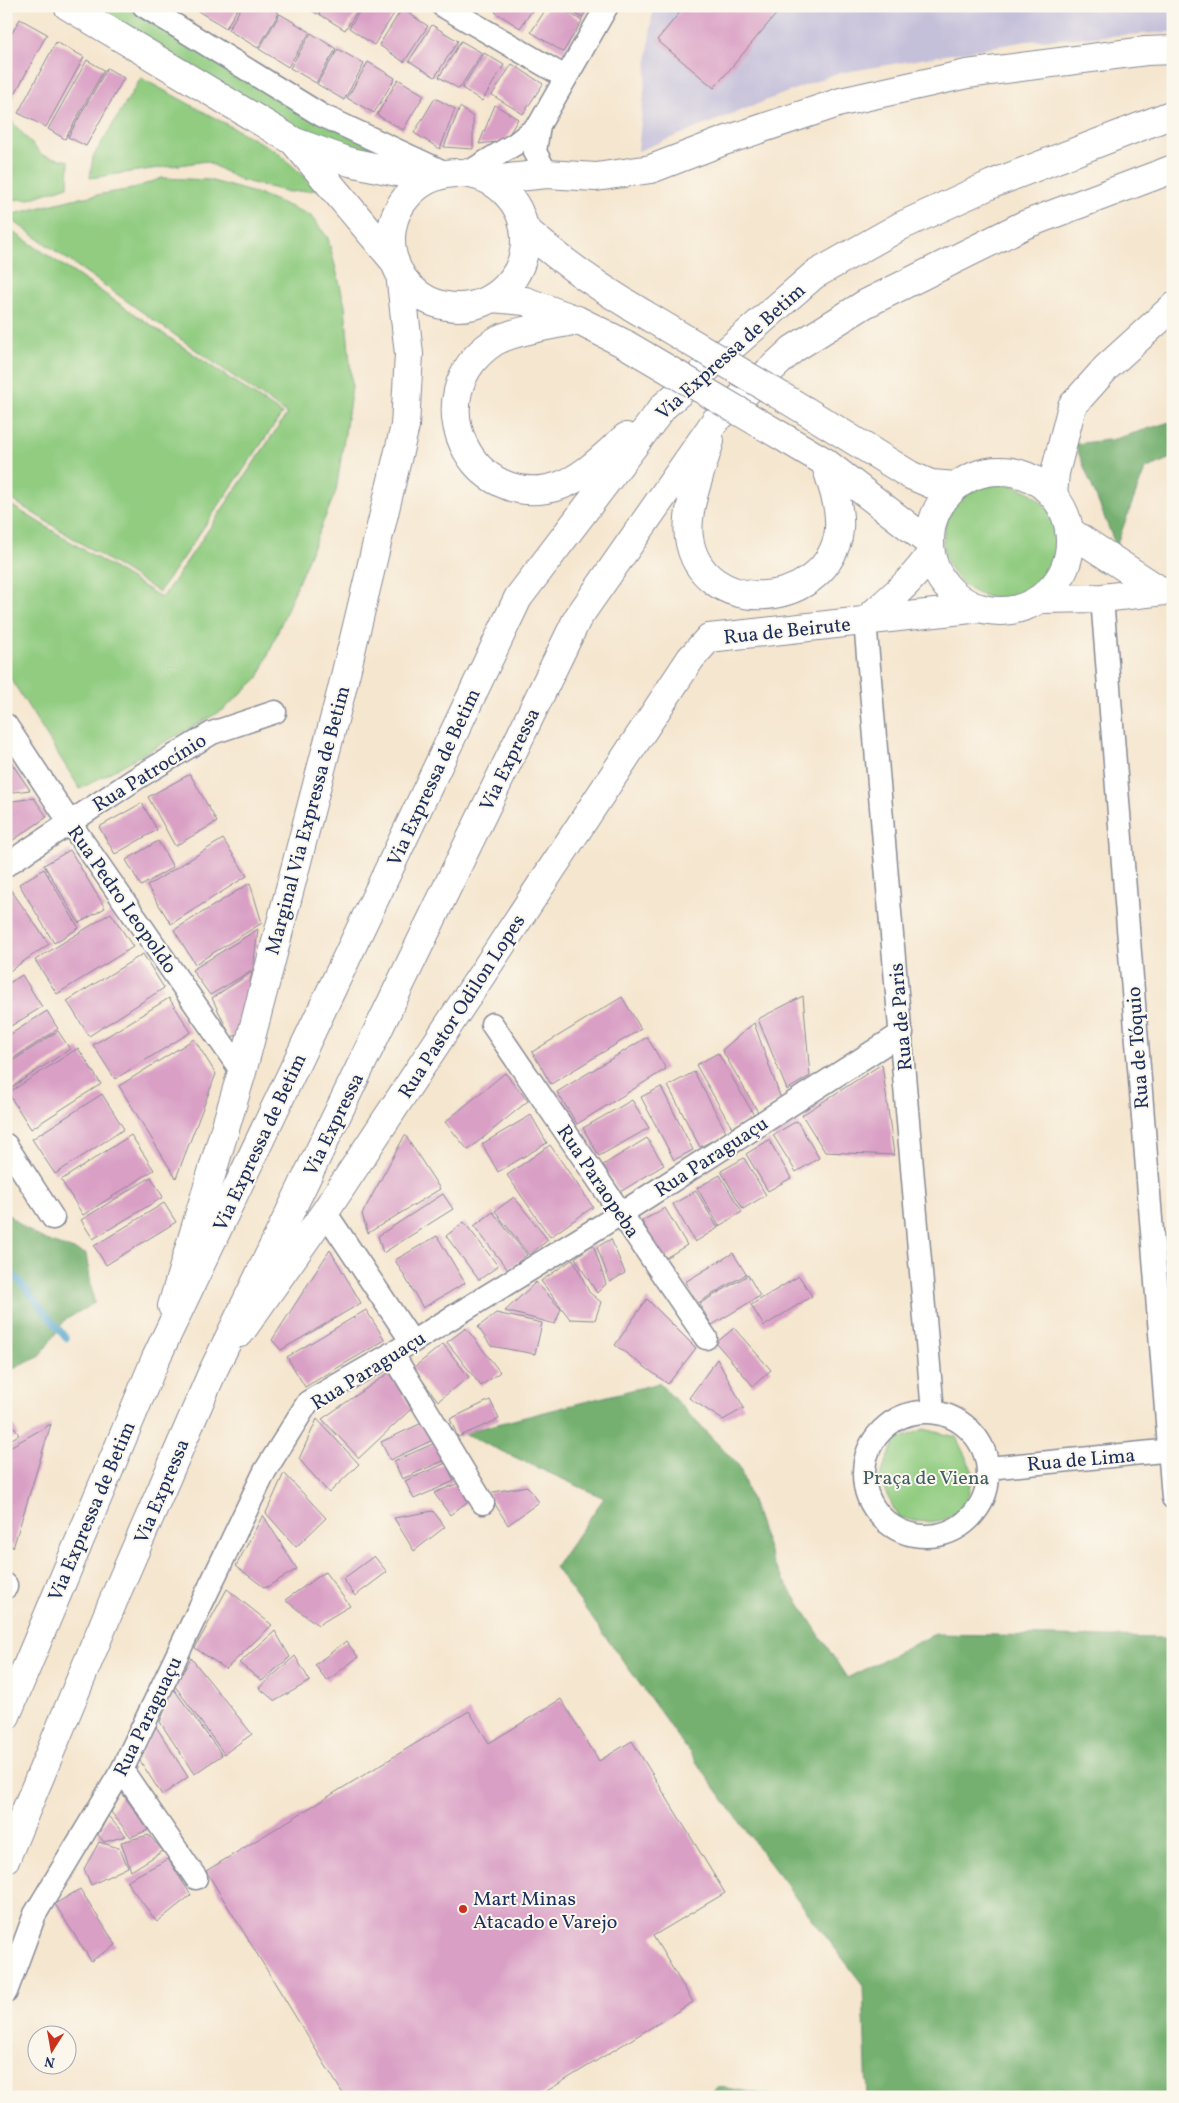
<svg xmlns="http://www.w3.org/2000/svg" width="1179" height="2103" font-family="Vollkorn,serif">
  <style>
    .industrial { fill: #c5c0da }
    .green { fill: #91cc81; stroke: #567e70 }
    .forest { fill: #74b06f; stroke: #487066 }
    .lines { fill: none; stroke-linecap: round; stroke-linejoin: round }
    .stream { stroke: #51a5cd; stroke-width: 7 }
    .building { fill: #d99fc5 }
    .street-casing { stroke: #888a96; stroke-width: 25 }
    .secondary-casing { stroke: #888a96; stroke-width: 30 }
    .highway-casing { stroke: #888a96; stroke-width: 30 }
    .street { stroke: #fff; stroke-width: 22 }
    .secondary { stroke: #fff; stroke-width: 28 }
    .highway { stroke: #fff; stroke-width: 28 }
    .secondary-bridge-casing { stroke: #888a96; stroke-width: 30; stroke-linecap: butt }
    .secondary-bridge { stroke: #fff; stroke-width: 28 }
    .poi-dot { fill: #c8321e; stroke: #fbf7ec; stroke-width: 2 }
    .labels { text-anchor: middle; stroke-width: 4; stroke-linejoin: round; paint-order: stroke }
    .street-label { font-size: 20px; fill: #1b2f5e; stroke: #fbf7ec }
    .park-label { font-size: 20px; fill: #3e5e68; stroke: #fbf7ec }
    .poi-label { font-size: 20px; fill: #1b2f5e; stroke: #fbf7ec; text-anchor: start }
  </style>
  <rect width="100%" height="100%" fill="#fbf7ec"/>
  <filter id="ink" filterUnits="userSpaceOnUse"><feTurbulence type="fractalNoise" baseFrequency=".02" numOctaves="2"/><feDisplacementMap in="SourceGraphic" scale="10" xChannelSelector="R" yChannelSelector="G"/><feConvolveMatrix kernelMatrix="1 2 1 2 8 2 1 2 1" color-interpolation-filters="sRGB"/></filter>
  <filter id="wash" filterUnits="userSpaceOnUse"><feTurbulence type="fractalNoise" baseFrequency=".0096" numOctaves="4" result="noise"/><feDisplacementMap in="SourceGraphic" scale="20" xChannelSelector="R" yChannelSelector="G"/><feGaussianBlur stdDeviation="1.12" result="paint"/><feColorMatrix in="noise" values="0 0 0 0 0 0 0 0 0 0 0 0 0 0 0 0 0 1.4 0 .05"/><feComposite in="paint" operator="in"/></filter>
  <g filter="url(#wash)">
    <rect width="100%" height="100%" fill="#f5e6cf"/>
    <!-- industrial -->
    <path class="industrial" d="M 653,6 L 1173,6 L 1173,32 L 1027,41 L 834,74 L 638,151 Z"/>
    <!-- green -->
    <path class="green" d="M 91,6 L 123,6 L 324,122 L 414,165 L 310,137 Z
      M 141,78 L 276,151 L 319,190 L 289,192 L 240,180 L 206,161 L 90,178 L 93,157 Z
      M 6,115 L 42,155 L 69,161 L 68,186 L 29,199 L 6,200 Z
      M 162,178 L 209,180 L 262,195 L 310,215 L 328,238 L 345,305 L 352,387 L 336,491 L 259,677 L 223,710 L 80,789 L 6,671 L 6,502 L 162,598 L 287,414 L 6,216 L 73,199 L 132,189 Z
      M 6,227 L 282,414 L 159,592 L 6,496 Z
      M943 541a57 57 0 1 1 114 0a57 57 0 1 1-114 0Z
      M 924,1429 L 956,1437 L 973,1472 C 970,1482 969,1499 963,1506 C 945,1527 922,1523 898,1517 L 879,1479 L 895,1441 Z"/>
    <!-- forest -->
    <path class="forest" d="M 1173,421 L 1173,457 L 1145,469 L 1116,546 L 1075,444 L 1115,439 Z
      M 6,1212 C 34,1239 51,1242 86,1254 L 94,1303 L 65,1320 L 39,1357 L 6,1372 Z
      M 659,1383 L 739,1466 L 773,1563 L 847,1678 L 935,1634 L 1165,1638 L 1173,1664 L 1173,2097 L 867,2097 L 863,1985 L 766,1858 L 555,1567 L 604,1498 L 462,1433 Z
      M 719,2087 L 781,2097 L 707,2097 Z"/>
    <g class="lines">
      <!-- stream -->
      <path class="stream" d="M 6,1277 L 16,1277 L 66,1338"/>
    </g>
    <g id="blocks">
      <!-- building -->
      <path class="building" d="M 198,6 L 239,6 L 226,28 L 196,10 Z
        M 242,6 L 268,6 L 279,13 L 258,48 L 228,30 Z
        M 305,6 L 321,6 L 317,14 Z
        M 324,6 L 361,6 L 345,30 L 319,14 Z
        M 363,6 L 393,6 L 397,9 L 374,45 L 349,28 Z
        M 498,6 L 535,6 L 520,28 L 495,12 Z
        M 548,6 L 559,6 L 582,21 L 563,52 L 531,32 Z
        M 563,6 L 589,6 L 582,18 Z
        M 685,6 L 783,6 L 714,88 L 657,40 Z
        M 402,9 L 428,26 L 404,62 L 379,45 Z
        M 280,14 L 310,32 L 288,67 L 259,49 Z
        M 20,19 L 47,34 L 9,105 L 6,103 L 6,44 Z
        M 432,25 L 458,41 L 435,77 L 409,61 Z
        M 311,33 L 336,49 L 316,83 L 290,68 Z
        M 461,41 L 482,53 L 459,89 L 439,77 Z
        M 56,42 L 84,57 L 46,127 L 18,113 Z
        M 338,49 L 364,64 L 344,100 L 317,84 Z
        M 484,53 L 504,65 L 482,101 L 462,88 Z
        M 87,60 L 104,70 L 65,139 L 48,129 Z
        M 368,62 L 395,78 L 374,113 L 347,98 Z
        M 512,64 L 543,84 L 523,114 L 492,95 Z
        M 107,68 L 124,78 L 86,146 L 68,137 Z
        M 398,79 L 424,95 L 403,130 L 377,115 Z
        M 435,98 L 455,109 L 440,149 L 414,133 Z
        M 495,105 L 518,119 L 505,141 L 479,144 Z
        M 460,107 L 473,117 L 473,149 L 444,147 Z
        M 6,755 L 30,790 L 6,793 Z
        M 190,774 L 217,822 L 175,846 L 148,797 Z
        M 34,798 L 47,817 L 6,845 L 6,802 Z
        M 142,803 L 157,830 L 115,854 L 99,827 Z
        M 223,839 L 247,876 L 171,924 L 147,886 Z
        M 158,841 L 173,867 L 141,886 L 126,860 Z
        M 70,850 L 105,908 L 79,923 L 44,865 Z
        M 44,869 L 79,928 L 54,943 L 19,884 Z
        M 250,883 L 262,923 L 195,964 L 174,930 Z
        M 11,890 L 49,944 L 8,972 L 6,969 L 6,893 Z
        M 111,913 L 133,947 L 57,994 L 35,960 Z
        M 258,929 L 253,970 L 210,995 L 192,970 Z
        M 143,954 L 164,988 L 89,1036 L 67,1001 Z
        M 252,972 L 241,1034 L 231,1037 L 212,998 Z
        M 22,975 L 42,1007 L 6,1029 L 6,985 Z
        M 803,996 L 810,1076 L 787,1090 L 758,1019 Z
        M 622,997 L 641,1029 L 551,1084 L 532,1052 Z
        M 169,998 L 191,1032 L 115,1079 L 93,1045 Z
        M 47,1011 L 58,1029 L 6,1063 L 6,1037 Z
        M 754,1023 L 781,1099 L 758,1112 L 722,1050 Z
        M 58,1031 L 70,1049 L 6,1091 L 6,1065 Z
        M 647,1037 L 666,1069 L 577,1124 L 557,1092 Z
        M 194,1039 L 216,1074 L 176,1178 L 119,1086 Z
        M 78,1048 L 101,1084 L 31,1129 L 8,1093 Z
        M 718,1053 L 754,1115 L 732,1128 L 696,1065 Z
        M 882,1064 L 894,1155 L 825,1152 L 802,1115 Z
        M 694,1072 L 727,1133 L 700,1147 L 668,1086 Z
        M 505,1073 L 528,1101 L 468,1150 L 445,1122 Z
        M 661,1087 L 693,1150 L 674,1160 L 641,1097 Z
        M 102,1094 L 124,1129 L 55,1174 L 32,1139 Z
        M 632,1100 L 649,1128 L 599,1156 L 583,1128 Z
        M 531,1115 L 547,1143 L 498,1172 L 482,1144 Z
        M 797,1121 L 819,1158 L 796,1172 L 773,1135 Z
        M 131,1135 L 154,1170 L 83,1215 L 61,1180 Z
        M 405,1135 L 440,1189 L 368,1233 L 362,1214 Z
        M 647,1138 L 664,1165 L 620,1192 L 603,1165 Z
        M 769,1140 L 791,1178 L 768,1191 L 746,1154 Z
        M 550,1145 L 593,1207 L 550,1237 L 507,1175 Z
        M 744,1158 L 766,1195 L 743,1209 L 721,1171 Z
        M 720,1175 L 742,1212 L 719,1226 L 697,1188 Z
        M 151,1177 L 163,1197 L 93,1239 L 81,1220 Z
        M 696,1191 L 718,1228 L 695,1242 L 673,1204 Z
        M 443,1194 L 453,1209 L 383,1253 L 378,1236 Z
        M 514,1197 L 548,1240 L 529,1255 L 495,1211 Z
        M 164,1203 L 176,1222 L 106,1265 L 94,1246 Z
        M 665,1208 L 687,1245 L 664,1259 L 642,1221 Z
        M 493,1212 L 527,1255 L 508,1270 L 474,1226 Z
        M 464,1222 L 498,1266 L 479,1280 L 446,1236 Z
        M 437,1236 L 465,1283 L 423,1308 L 395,1260 Z
        M 611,1239 L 625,1273 L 610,1282 L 597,1247 Z
        M 593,1244 L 606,1284 L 597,1293 L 575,1258 Z
        M 330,1250 L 361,1303 L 281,1350 L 272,1340 Z
        M 733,1253 L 746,1274 L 698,1303 L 685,1282 Z
        M 573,1259 L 589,1292 L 601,1302 L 595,1320 L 570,1319 L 541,1281 Z
        M 748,1275 L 760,1296 L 712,1325 L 699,1304 Z
        M 799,1276 L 812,1296 L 764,1326 L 751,1305 Z
        M 536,1282 L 561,1309 L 555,1324 L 505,1311 Z
        M 647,1299 L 696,1348 L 668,1384 L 615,1345 Z
        M 366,1310 L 385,1340 L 305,1387 L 287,1357 Z
        M 496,1313 L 542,1323 L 535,1354 L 491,1346 L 478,1327 Z
        M 466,1328 L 500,1372 L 481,1386 L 447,1342 Z
        M 734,1328 L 771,1370 L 753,1386 L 716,1343 Z
        M 443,1344 L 469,1377 L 438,1401 L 413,1368 Z
        M 717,1359 L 744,1408 L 723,1420 L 689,1398 Z
        M 390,1372 L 411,1409 L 359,1458 L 322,1419 Z
        M 490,1400 L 499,1419 L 458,1437 L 450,1419 Z
        M 6,1414 L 19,1435 L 6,1442 Z
        M 317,1419 L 359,1464 L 329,1493 L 299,1459 Z
        M 422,1423 L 431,1441 L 390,1460 L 381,1442 Z
        M 51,1424 L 13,1548 L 6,1538 L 6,1449 Z
        M 435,1443 L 443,1461 L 402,1479 L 394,1461 Z
        M 446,1463 L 454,1481 L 414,1499 L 405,1481 Z
        M 284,1473 L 326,1518 L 296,1547 L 266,1513 Z
        M 459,1483 L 471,1499 L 450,1515 L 434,1493 Z
        M 527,1486 L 539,1502 L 508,1525 L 488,1493 Z
        M 433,1511 L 445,1527 L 414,1551 L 394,1518 Z
        M 263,1515 L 297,1569 L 265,1588 L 236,1566 Z
        M 374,1556 L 387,1572 L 355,1596 L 343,1579 Z
        M 325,1572 L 350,1606 L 318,1625 L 285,1600 Z
        M 227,1589 L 272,1625 L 226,1669 L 195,1648 Z
        M 275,1631 L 290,1657 L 262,1681 L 239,1663 Z
        M 346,1641 L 358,1657 L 327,1681 L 315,1665 Z
        M 295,1656 L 310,1681 L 275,1701 L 259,1688 Z
        M 191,1658 L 252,1734 L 224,1754 L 175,1686 Z
        M 173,1688 L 222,1755 L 194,1774 L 160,1722 Z
        M 561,1699 L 599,1761 L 632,1741 L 725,1893 L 653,1936 L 693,2002 L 537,2097 L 345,2097 L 206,1871 L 469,1711 L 489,1743 Z
        M 155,1725 L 188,1777 L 162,1795 L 139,1759 Z
        M 122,1793 L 148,1830 L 131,1837 L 111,1812 Z
        M 108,1816 L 126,1836 L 104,1842 L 98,1835 Z
        M 149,1835 L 163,1851 L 131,1871 L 121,1842 Z
        M 99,1842 L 119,1848 L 128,1867 L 91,1885 L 84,1869 Z
        M 168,1859 L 191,1895 L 157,1922 L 126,1881 Z
        M 80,1889 L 116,1945 L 91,1961 L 55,1904 Z"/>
    </g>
  </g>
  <g filter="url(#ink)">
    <use href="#blocks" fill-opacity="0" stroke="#888a96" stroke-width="1"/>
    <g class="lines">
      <!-- street casing -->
      <g class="street-casing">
        <path id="street" d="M 144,6 L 321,115 L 448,174
          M 443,6 L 565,77
          M 466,174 L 515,144 L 539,125
          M 547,174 L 535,152 L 539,125 L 607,6
          M 1102,598 L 1173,1498
          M 865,621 L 933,1412
          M 6,725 L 70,823 L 242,1072
          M 6,865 L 137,778 L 212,733 L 275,712
          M 492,1024 L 706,1338
          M 6,1145 L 53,1218
          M 325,1212 L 412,1342
          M 392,1353 L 483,1503
          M864 1474a62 62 0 1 1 124 0a62 62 0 1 1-124 0Z
          M 988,1468 L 1173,1450
          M 6,1585 L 6,1587
          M 122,1770 L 196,1878
          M 6,1992 L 35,1914 L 122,1770 L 265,1471 L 308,1402 L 412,1342 L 622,1213 L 902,1033"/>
      </g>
      <!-- secondary casing -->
      <g class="secondary-casing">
        <path id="secondary" d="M 68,6 L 295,142 L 350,162 L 430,179
          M 296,144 L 395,262
          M391 240a67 67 0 1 1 134 0a67 67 0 1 1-134 0Z
          M 525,229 C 562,262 601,289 644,314
          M 492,298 L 525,301 L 577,320 L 625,344
          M 806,411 L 910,475 L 931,484 L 956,486
          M 788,440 L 825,462 L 930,543
          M930 541a70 70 0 1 1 140 0a70 70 0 1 1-140 0Z
          M 1053,495 L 1055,473 L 1072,406 L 1107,367 L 1173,307
          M 1069,531 L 1161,591
          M 1039,599 L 1102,598 L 1173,590
          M 865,621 C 888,600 914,580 931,553
          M 172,1306 L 242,1072 L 341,693 L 405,426 L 409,354 L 400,273
          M 240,1333 L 325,1212 L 691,658 L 709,638 L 980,608"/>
      </g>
      <!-- highway casing -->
      <g class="highway-casing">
        <path id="highway" d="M 489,180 L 547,174 L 596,177 L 651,169 L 724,141 L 841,102 L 967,74 L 1146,51 L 1173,50
          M 577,320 C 555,325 511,331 494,342 C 414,395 471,514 559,486 C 585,477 606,454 626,437
          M 710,441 C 702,469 685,509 689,538 C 701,617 820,612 838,537 C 843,512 832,486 825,462
          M 6,1716 L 156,1358 L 518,598 L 664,406 L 814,275 L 901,226 L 992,184 L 1173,114
          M 6,1858 L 117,1592 L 212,1373 L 577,619 L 716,420 L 793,349 L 865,304 L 1024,225 L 1173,169"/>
      </g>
      <!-- street -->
      <use href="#street" class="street"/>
      <!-- secondary -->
      <use href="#secondary" class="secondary"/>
      <!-- highway -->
      <use href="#highway" class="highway"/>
      <!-- secondary-bridge casing -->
      <g class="secondary-bridge-casing">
        <path id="secondary-bridge" d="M 644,314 L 806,411
          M 625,344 L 788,440"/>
      </g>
      <!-- secondary-bridge -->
      <use href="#secondary-bridge" class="secondary-bridge"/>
    </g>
  </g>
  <!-- markers -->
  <circle class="poi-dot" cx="463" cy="1909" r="5"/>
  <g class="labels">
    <!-- street labels -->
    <g class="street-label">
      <text transform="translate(730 351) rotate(-42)" y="7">Via Expressa de Betim</text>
      <text transform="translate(787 630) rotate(-6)" y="7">Rua de Beirute</text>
      <text transform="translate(509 759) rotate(-64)" y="7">Via Expressa</text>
      <text transform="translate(149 772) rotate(-32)" y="7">Rua Patrocínio</text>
      <text transform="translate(433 777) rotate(-65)" y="7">Via Expressa de Betim</text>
      <text transform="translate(307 820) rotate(-75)" y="7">Marginal Via Expressa de Betim</text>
      <text transform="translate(123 899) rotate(55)" y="7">Rua Pedro Leopoldo</text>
      <text transform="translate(461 1006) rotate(-57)" y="7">Rua Pastor Odilon Lopes</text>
      <text transform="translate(900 1017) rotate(-95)" y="7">Rua de Paris</text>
      <text transform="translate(1137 1048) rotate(-94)" y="7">Rua de Tóquio</text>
      <text transform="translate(333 1124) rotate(-64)" y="7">Via Expressa</text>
      <text transform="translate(259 1142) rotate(-65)" y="7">Via Expressa de Betim</text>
      <text transform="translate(711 1156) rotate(-33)" y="7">Rua Paraguaçu</text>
      <text transform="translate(599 1181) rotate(56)" y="7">Rua Paraopeba</text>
      <text transform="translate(368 1370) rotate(-32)" y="7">Rua Paraguaçu</text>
      <text transform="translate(1081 1459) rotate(-5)" y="7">Rua de Lima</text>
      <text transform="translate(161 1491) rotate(-67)" y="7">Via Expressa</text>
      <text transform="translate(91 1511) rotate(-67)" y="7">Via Expressa de Betim</text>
      <text transform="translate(147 1716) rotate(-64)" y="7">Rua Paraguaçu</text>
    </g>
    <!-- park labels -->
    <g class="park-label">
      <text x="926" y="1484">Praça de Viena</text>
    </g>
    <!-- poi labels -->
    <g class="poi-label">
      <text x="473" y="1905">Mart Minas<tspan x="473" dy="23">Atacado e Varejo</tspan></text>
    </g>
  </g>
  <!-- margin -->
  <rect width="1179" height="2103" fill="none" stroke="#fbf7ec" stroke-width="25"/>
  <!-- north arrow -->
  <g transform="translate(52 2050) rotate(191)"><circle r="24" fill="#fbf7ec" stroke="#a1a7b3"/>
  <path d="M0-4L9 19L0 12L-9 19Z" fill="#c8321e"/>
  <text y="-8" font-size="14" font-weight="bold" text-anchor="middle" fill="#1b2f5e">N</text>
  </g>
</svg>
